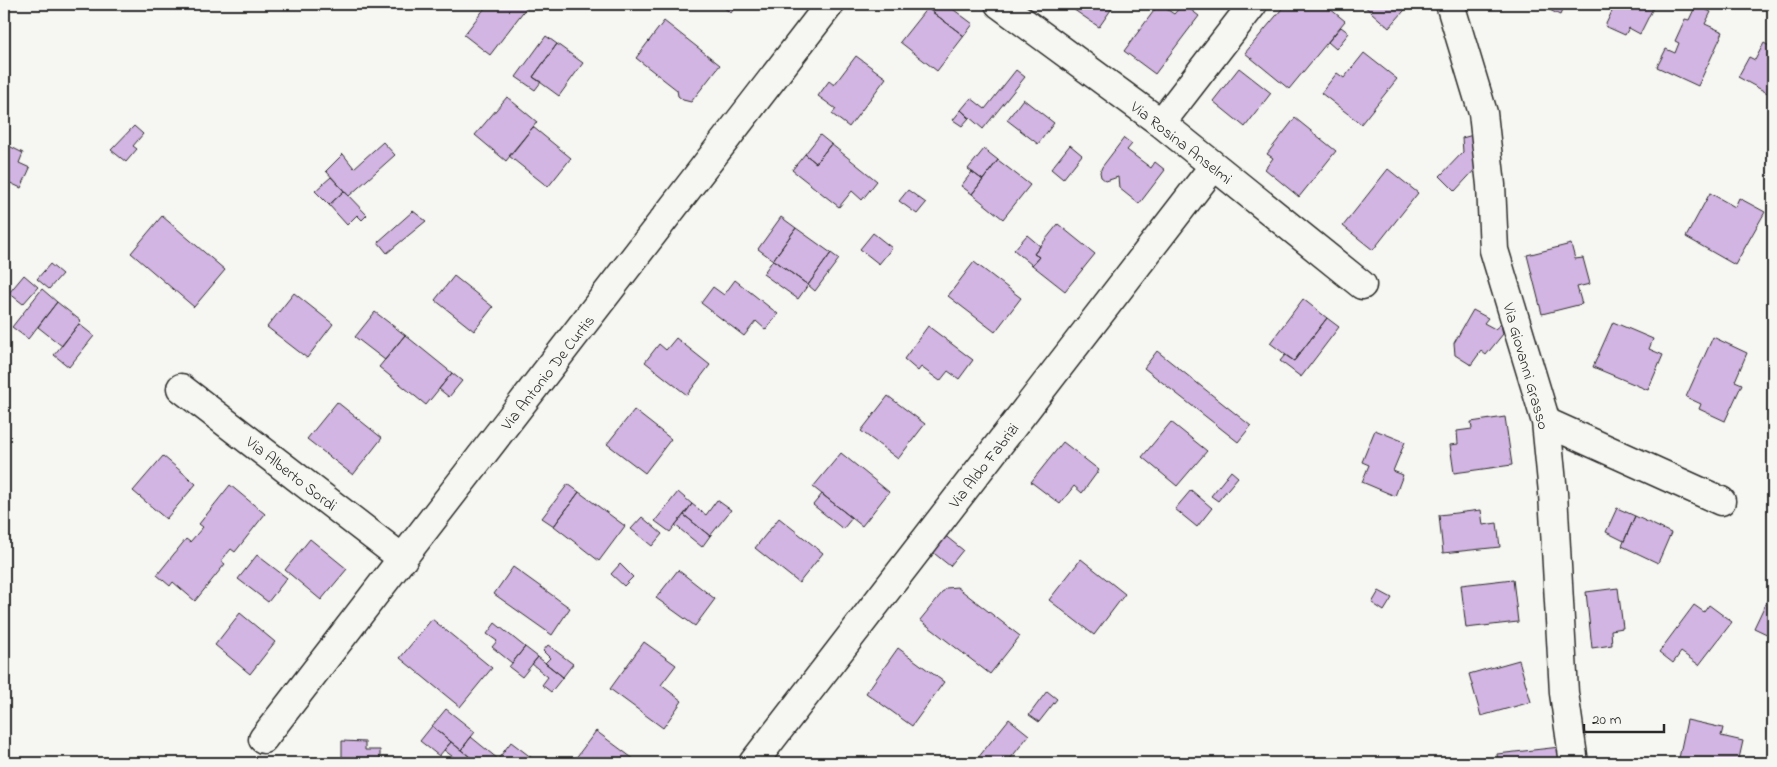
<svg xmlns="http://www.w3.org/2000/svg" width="1777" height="767" font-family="'Indie Flower',sans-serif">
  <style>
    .building { fill: #d2b5e2; stroke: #2b2b2b }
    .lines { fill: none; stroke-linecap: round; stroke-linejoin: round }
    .minor-casing { stroke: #2b2b2b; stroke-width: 31 }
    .minor { stroke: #f6f6f2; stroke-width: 28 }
    .labels { text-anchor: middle; stroke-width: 5; stroke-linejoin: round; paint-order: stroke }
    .street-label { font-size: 16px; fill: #2b2b2b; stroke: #f6f6f2 }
  </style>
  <rect width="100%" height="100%" fill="#f6f6f2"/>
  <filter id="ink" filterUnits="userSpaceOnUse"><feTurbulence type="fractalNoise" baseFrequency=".02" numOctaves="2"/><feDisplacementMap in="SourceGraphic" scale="10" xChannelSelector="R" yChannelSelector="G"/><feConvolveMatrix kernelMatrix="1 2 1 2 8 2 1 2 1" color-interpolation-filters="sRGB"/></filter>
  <g filter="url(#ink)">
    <!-- building -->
    <path class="building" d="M 488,4 L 529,4 L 490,55 L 464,35 Z
      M 719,4 L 737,4 L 731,13 Z
      M 930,4 L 946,4 L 973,24 L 964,36 L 927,8 Z
      M 1069,4 L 1115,4 L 1099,27 L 1067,5 Z
      M 1159,4 L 1174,14 L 1183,4 L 1199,16 L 1155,74 L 1124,51 Z
      M 1286,4 L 1324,4 L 1345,21 L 1289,89 L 1245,53 Z
      M 1362,4 L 1410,4 L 1389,28 Z
      M 1537,4 L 1565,4 L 1560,15 Z
      M 1612,4 L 1655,4 L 1640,34 L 1629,28 L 1625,35 L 1605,26 L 1615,5 Z
      M 1696,5 L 1711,12 L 1705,24 L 1723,32 L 1698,86 L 1657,67 L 1666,49 L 1675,53 L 1679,43 L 1675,41 L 1685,19 L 1689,20 Z
      M 927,8 L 964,36 L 937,71 L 900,42 Z
      M 664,21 L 720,65 L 691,102 L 683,100 L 678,96 L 677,90 L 636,58 Z
      M 1341,27 L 1349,33 L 1336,49 L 1328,42 Z
      M 546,36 L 557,44 L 533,77 L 541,82 L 535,90 L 516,77 Z
      M 1764,43 L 1773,48 L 1773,96 L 1738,77 L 1749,57 L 1755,60 Z
      M 557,44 L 583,63 L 559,96 L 533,77 Z
      M 1364,53 L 1397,79 L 1361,124 L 1321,93 L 1337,73 L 1344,78 Z
      M 856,56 L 886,78 L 849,127 L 832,114 L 836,109 L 818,96 L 829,81 L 834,85 Z
      M 1239,68 L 1271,93 L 1245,127 L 1213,101 Z
      M 1016,70 L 1025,77 L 983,129 L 961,110 L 971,98 L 985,109 Z
      M 507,97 L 537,122 L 506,161 L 475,135 Z
      M 1023,99 L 1054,123 L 1038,144 L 1007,120 Z
      M 961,110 L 969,118 L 962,126 L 953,120 Z
      M 1295,118 L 1336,151 L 1299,197 L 1265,169 L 1273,158 L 1267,154 Z
      M 134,126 L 143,134 L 133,146 L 137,149 L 126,162 L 111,150 Z
      M 533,127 L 571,158 L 548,187 L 509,156 Z
      M 820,135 L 831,144 L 816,163 L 805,154 Z
      M 1473,135 L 1478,166 L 1455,191 L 1440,176 L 1463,152 L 1462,138 Z
      M 1124,138 L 1132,144 L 1127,150 L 1151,168 L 1155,162 L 1165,170 L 1139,204 L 1119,188 L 1118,177 L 1106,181 L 1101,177 L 1100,172 L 1102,167 Z
      M 383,142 L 395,155 L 349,196 L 326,171 L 343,154 L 354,168 Z
      M 831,144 L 877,181 L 862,200 L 852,191 L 839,207 L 792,170 L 805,154 L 816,163 Z
      M 7,145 L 23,153 L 19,163 L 30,168 L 21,188 L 4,180 L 7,170 L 4,168 L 4,152 Z
      M 1070,145 L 1082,155 L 1063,179 L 1051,169 Z
      M 984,149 L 998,160 L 983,180 L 968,169 Z
      M 998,160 L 1030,185 L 1003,219 L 972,194 Z
      M 1388,169 L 1418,193 L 1373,250 L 1343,226 Z
      M 972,172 L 983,180 L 972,194 L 961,186 Z
      M 331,177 L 344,191 L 329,205 L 315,191 Z
      M 908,190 L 926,203 L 917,214 L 899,201 Z
      M 344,191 L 367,215 L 362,220 L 357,215 L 347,225 L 329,205 Z
      M 1710,193 L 1735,207 L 1739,198 L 1765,212 L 1735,265 L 1686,237 Z
      M 413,211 L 426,221 L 387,253 L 378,242 Z
      M 162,216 L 225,270 L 194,307 L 131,253 Z
      M 781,217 L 796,228 L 773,260 L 758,249 Z
      M 1058,224 L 1095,254 L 1065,291 L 1032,265 L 1039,257 L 1034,254 Z
      M 796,228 L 831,253 L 808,285 L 773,260 Z
      M 873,233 L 892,248 L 879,264 L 860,249 Z
      M 1027,235 L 1040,246 L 1034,254 L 1039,257 L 1032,265 L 1014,250 Z
      M 1571,244 L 1575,259 L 1583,258 L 1590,284 L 1577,287 L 1582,304 L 1542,314 L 1527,255 Z
      M 831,253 L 839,259 L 815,291 L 808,285 Z
      M 773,260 L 808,285 L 798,299 L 763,274 Z
      M 974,262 L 1021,298 L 995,332 L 948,296 Z
      M 50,264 L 62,274 L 49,289 L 37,279 Z
      M 24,275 L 38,287 L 23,304 L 9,293 Z
      M 454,276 L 493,307 L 474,331 L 435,300 Z
      M 735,280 L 778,314 L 766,330 L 756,321 L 744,336 L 701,303 L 713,287 L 724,295 Z
      M 42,289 L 57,302 L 28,339 L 12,327 Z
      M 294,293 L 333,324 L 307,358 L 267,327 Z
      M 1303,299 L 1327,318 L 1294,361 L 1270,343 Z
      M 57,302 L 81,321 L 62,346 L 38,327 Z
      M 1473,310 L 1488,318 L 1484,323 L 1495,329 L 1501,324 L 1503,334 L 1486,355 L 1481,351 L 1471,365 L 1455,355 L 1454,343 Z
      M 375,312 L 405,335 L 385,360 L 355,337 Z
      M 1327,318 L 1339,327 L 1301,377 L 1280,361 L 1285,355 L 1294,361 Z
      M 1613,322 L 1653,339 L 1649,349 L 1663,355 L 1648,390 L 1593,367 Z
      M 79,324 L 94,336 L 69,367 L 54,355 Z
      M 928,326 L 973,360 L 959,379 L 948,371 L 940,381 L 921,367 L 918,371 L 904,359 Z
      M 405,335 L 452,373 L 426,405 L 379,367 Z
      M 1713,337 L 1747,353 L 1735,381 L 1742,384 L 1725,421 L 1699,409 L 1701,404 L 1686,397 Z
      M 676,338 L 710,365 L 687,395 L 645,362 L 659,344 L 666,350 Z
      M 1157,351 L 1251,426 L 1238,442 L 1144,368 Z
      M 452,373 L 462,381 L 449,397 L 439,389 Z
      M 888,396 L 925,424 L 898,459 L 861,431 Z
      M 337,402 L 382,438 L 353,475 L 307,439 Z
      M 634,410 L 671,439 L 645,473 L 607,444 Z
      M 1505,417 L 1512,465 L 1454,473 L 1450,445 L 1458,444 L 1457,431 L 1472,429 L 1471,422 Z
      M 1171,422 L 1207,451 L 1177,486 L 1142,457 Z
      M 1375,430 L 1405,442 L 1393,471 L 1403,475 L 1395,496 L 1362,482 L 1369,465 L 1362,462 Z
      M 1063,442 L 1099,470 L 1082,493 L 1074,486 L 1060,504 L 1031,482 Z
      M 841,453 L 889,492 L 862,526 L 813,487 Z
      M 163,456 L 196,484 L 166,519 L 133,491 Z
      M 1231,471 L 1238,477 L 1218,501 L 1211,496 Z
      M 568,484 L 579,492 L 554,526 L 542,518 Z
      M 230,485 L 265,514 L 235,552 L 231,549 L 221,561 L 225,564 L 195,601 L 173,582 L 170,586 L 157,575 L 186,539 L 190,542 L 203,527 L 199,524 Z
      M 1191,490 L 1212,508 L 1197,527 L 1175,509 Z
      M 579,492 L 625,526 L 599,561 L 554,526 Z
      M 678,492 L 692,504 L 670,532 L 655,521 Z
      M 822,494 L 852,518 L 843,529 L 813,505 Z
      M 717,500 L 731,510 L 710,536 L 684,515 L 692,504 L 706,515 Z
      M 1617,508 L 1635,516 L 1624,541 L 1606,532 Z
      M 1481,510 L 1483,525 L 1497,523 L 1500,547 L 1443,553 L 1439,515 Z
      M 684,515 L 710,536 L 702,547 L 675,525 Z
      M 1635,516 L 1671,533 L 1658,563 L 1622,546 Z
      M 642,517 L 662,534 L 652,546 L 631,529 Z
      M 779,518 L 823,553 L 799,583 L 755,548 Z
      M 943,534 L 963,550 L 950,566 L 930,550 Z
      M 310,539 L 347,569 L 321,600 L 285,570 Z
      M 257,555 L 287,578 L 268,602 L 238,579 Z
      M 1081,559 L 1125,594 L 1094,635 L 1049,600 Z
      M 620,564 L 633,577 L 624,586 L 611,574 Z
      M 513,567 L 570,608 L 552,635 L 494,594 Z
      M 678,570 L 715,599 L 695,626 L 656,598 Z
      M 1513,579 L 1518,622 L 1466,628 L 1461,585 Z
      M 957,587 L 1020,636 L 990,674 L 920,620 L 946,588 Z
      M 1618,588 L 1623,628 L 1611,630 L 1612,645 L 1592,648 L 1586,592 Z
      M 1773,588 L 1773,637 L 1754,628 Z
      M 1379,591 L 1392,598 L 1384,611 L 1372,603 Z
      M 1694,605 L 1704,612 L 1709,605 L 1732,622 L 1699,665 L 1681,652 L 1673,663 L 1659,652 Z
      M 240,613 L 275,642 L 250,674 L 215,645 Z
      M 432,619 L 492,668 L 460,707 L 400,658 Z
      M 495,623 L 525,647 L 512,663 L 492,647 L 497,641 L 487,634 Z
      M 644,642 L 676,665 L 661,685 L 682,701 L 663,728 L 610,689 Z
      M 548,645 L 573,664 L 563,677 L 545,663 L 550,658 L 543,651 Z
      M 525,647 L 538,657 L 522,677 L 509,667 Z
      M 898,648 L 944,682 L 912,726 L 866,693 Z
      M 538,657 L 563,677 L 551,692 L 542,685 L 548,677 L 532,664 Z
      M 1519,660 L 1531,702 L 1481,716 L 1469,674 Z
      M 1047,691 L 1057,699 L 1039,722 L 1029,715 Z
      M 446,709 L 475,732 L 461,750 L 432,726 Z
      M 1009,719 L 1029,735 L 1007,763 L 974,763 Z
      M 1687,720 L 1723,728 L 1721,736 L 1743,741 L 1738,763 L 1678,763 Z
      M 432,726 L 451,742 L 439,756 L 420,741 Z
      M 596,731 L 639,763 L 572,763 Z
      M 471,737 L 498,759 L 495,763 L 478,763 L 461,750 Z
      M 342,741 L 365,742 L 365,750 L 380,750 L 380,763 L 342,763 Z
      M 451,742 L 461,750 L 478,763 L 461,763 L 444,750 Z
      M 511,742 L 532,758 L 527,763 L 504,763 L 498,759 Z
      M 1560,747 L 1563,763 L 1498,763 L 1497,754 Z"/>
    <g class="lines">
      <!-- minor casing -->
      <g class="minor-casing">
        <path id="minor" d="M 999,4 L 1161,123 L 1362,285
          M 1450,4 L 1483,113 L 1491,185 L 1494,250 L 1546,422 L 1553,493 L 1564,693 L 1574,763
          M 1161,123 L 1253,4
          M 181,388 L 403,559
          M 1546,422 L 1721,501
          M 263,739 L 830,4
          M 753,763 L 1213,167"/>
      </g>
      <!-- minor -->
      <use href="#minor" class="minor"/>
    </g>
  </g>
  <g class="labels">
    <!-- street labels -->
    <g class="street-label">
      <text transform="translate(1182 142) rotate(38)" y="6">Via Rosina Anselmi</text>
      <text transform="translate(1527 366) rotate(74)" y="6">Via Giovanni Grasso</text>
      <text transform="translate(547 372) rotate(-52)" y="6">Via Antonio De Curtis</text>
      <text transform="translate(983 465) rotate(-52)" y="6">Via Aldo Fabrizi</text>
      <text transform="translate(292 473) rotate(38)" y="6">Via Alberto Sordi</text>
    </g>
  </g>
  <!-- margin -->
  <rect width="1777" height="767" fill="none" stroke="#f6f6f2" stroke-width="20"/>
  <rect x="10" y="10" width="1757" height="747" fill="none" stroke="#2b2b2b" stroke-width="2" filter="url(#ink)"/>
  <!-- scale -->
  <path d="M1584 724v8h80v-8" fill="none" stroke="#2b2b2b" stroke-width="2.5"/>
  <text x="1592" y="724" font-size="15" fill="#2b2b2b" stroke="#f6f6f2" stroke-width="4" paint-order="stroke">20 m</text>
</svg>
